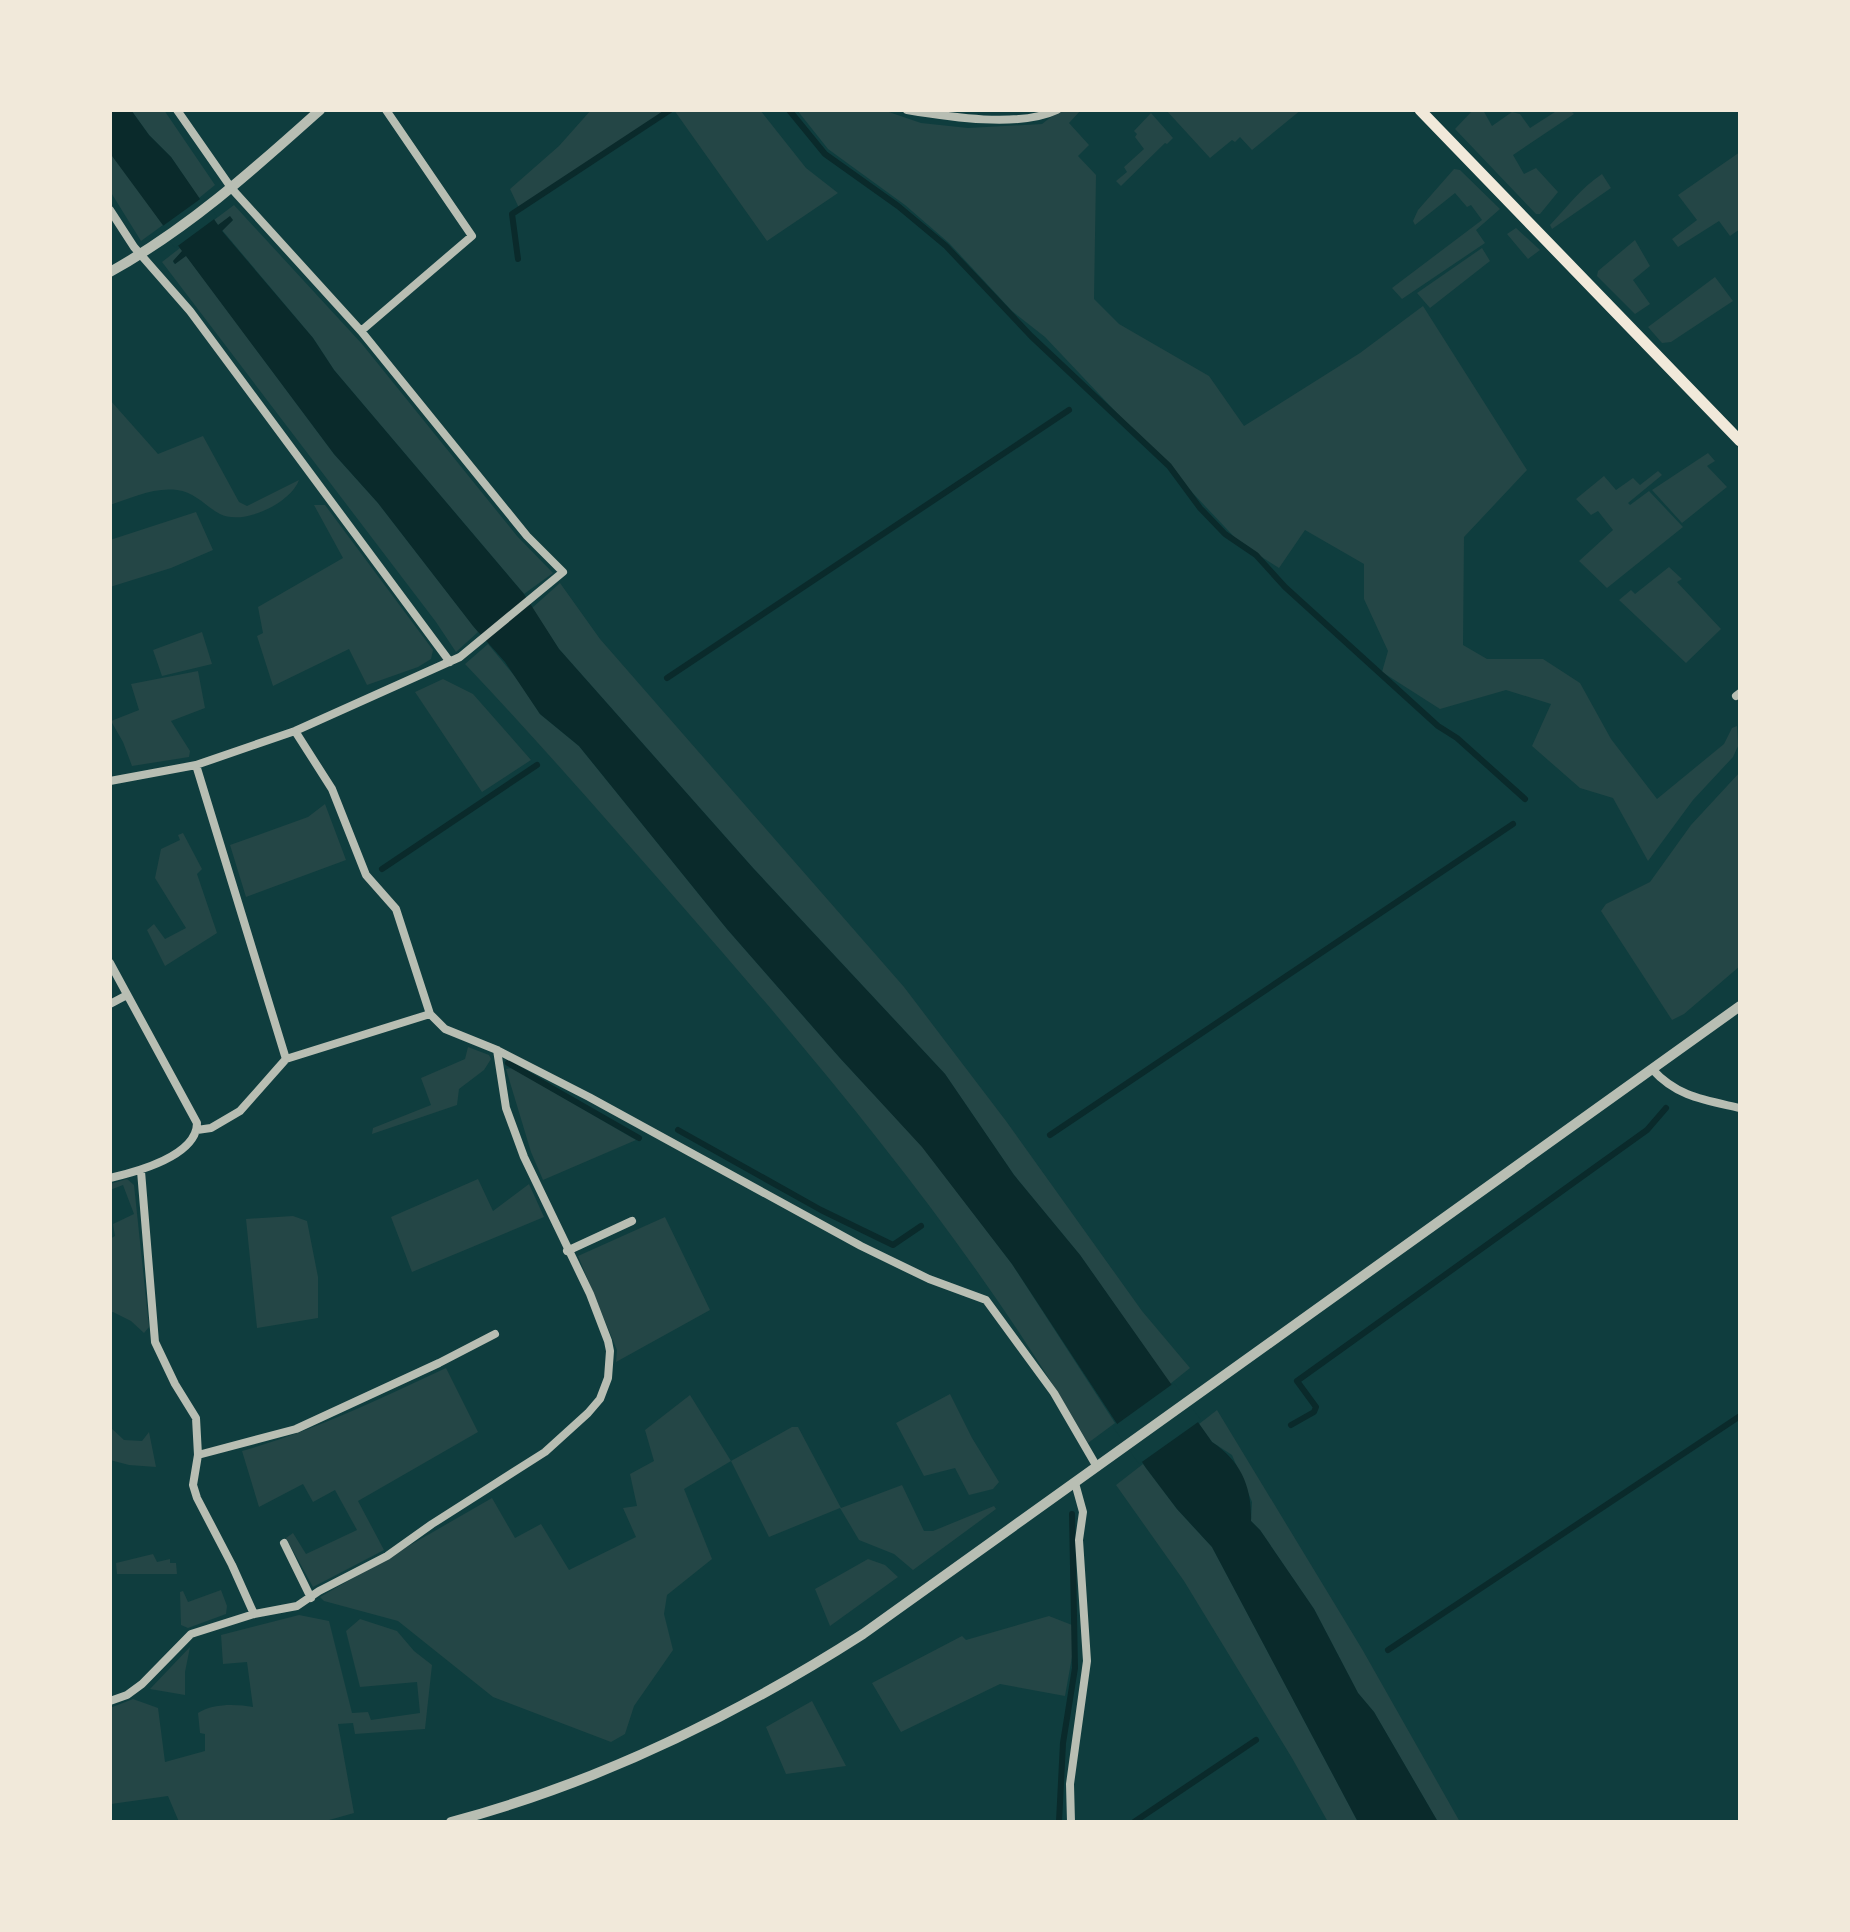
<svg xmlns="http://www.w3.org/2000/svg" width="1850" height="1932" font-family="'PT Sans',sans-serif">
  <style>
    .green { fill: #244646 }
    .water { fill: #0a2a2b }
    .pier { fill: #0f3d3e }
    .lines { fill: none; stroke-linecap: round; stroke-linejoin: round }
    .stream { stroke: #0a2a2b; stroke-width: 6 }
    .minor { stroke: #b8beb3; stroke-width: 8 }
    .tertiary { stroke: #b8beb3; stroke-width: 10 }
    .secondary { stroke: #f1e9da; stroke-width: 11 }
  </style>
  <rect width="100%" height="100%" fill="#0f3d3e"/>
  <!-- green -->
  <path class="green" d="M 131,110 L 164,110 L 215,185 L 199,198 L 171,157 L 149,135 Z
    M 591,110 L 673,110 L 519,208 L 510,189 L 559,146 Z
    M 674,110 L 760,110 L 806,168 L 838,193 L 767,241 Z
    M 797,110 L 883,110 L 921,123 L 968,128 L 1042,124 L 1060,110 L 1081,110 L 1069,123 L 1089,145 L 1078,156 L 1096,175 L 1094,299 L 1119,324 L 1209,376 L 1244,426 L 1360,353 L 1423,306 L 1527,470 L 1464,537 L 1463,645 L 1487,659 L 1543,659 L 1580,683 L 1611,739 L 1657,799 L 1724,744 L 1732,728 L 1737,726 L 1738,746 L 1733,757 L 1693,800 L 1648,861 L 1613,798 L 1580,788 L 1532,746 L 1551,704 L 1506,690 L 1440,709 L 1382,672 L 1388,651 L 1364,599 L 1364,564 L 1305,530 L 1279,568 L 1241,544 L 1045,337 L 1012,311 L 949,243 L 905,205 L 828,149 Z
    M 1166,110 L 1301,110 L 1252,150 L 1240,137 L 1235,142 L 1232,140 L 1210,158 Z
    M 1473,110 L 1483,110 L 1492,126 L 1512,112 L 1520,114 L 1530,128 L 1558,110 L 1570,110 L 1574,114 L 1513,155 L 1524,174 L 1536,168 L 1558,192 L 1540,214 L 1536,214 L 1455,129 Z
    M 1151,113 L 1173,138 L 1167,144 L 1165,143 L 1121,186 L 1116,181 L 1127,172 L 1124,167 L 1144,149 L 1135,137 L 1137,134 L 1134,131 Z
    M 110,150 L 163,225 L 141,241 L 110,191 Z
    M 1740,152 L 1740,229 L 1730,236 L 1719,221 L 1678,247 L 1672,239 L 1697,220 L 1678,195 Z
    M 1454,169 L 1460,170 L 1500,209 L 1476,230 L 1485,243 L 1402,299 L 1392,288 L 1482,220 L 1471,205 L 1467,207 L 1455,193 L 1415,225 L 1413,221 L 1418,210 Z
    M 1602,174 L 1611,188 L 1552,229 L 1550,225 C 1567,207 1581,188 1602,174 Z
    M 234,205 L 362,344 L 517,536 L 553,573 L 524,594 L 334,370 L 313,338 L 222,230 L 233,220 L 218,225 L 214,220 Z
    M 1516,228 L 1540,250 L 1528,259 L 1507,234 Z
    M 1635,240 L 1650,266 L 1633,280 L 1650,304 L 1635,314 L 1597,276 L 1598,271 Z
    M 180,248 L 183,251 L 173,262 L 175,264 L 186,255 L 334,454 L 378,503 L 478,632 L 456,652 L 436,622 L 162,262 Z
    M 1482,248 L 1490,261 L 1430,308 L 1417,293 Z
    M 1715,277 L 1733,301 L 1671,342 L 1662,343 L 1648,327 Z
    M 110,400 L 158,454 L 203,436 L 239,502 L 247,506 L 299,480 C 291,503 243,526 220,514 C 205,506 195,492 177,490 C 154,487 131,498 110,505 Z
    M 1708,453 L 1715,461 L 1707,466 L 1727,487 L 1682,523 L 1652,490 Z
    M 1658,471 L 1662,475 L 1628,503 L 1630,505 L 1649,491 L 1683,527 L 1607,588 L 1579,561 L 1613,530 L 1598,511 L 1591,515 L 1576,499 L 1604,476 L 1616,490 L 1633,478 L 1640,485 Z
    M 314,505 L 325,505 L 433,650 L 431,659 L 418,667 L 367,685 L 349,649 L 273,686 L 257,636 L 263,633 L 258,607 L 343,558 Z
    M 196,512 L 213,550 L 171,568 L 110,587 L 110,540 Z
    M 1669,567 L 1682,579 L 1677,582 L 1721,629 L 1686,663 L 1619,600 L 1631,590 L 1635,594 Z
    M 560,583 L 600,639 L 904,987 L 1006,1121 L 1142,1311 L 1190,1368 L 1170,1384 L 1080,1255 L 1014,1175 L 945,1074 L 753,868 L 559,649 L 532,608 Z
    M 202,632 L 212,664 L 162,676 L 153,650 Z
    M 488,644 L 518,680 L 540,714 L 579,746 L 727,929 L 840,1058 L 922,1146 L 1012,1264 L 1115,1423 L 1088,1443 C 976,1250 830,1075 683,907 C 611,825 540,743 465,664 Z
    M 198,671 L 205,708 L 171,721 L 190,751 L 189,757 L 132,766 L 123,742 L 111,721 L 139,710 L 131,684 Z
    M 443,679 L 473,694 L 531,760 L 482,792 L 415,692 Z
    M 1740,772 L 1740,966 L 1684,1014 L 1672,1020 L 1601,911 L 1606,904 L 1650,882 L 1691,825 Z
    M 325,804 L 346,860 L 246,897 L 230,845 L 308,817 Z
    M 183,833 L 202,869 L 197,874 L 217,933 L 165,966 L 147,930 L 154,924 L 165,939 L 186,928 L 155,878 L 161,849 L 180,840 L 178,835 Z
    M 468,1047 L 489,1055 L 491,1059 L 484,1070 L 459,1089 L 457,1105 L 372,1134 L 373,1128 L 431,1105 L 421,1078 L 465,1059 Z
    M 512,1068 L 636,1140 L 543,1180 L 531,1152 L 506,1069 Z
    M 127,1179 L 134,1185 L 149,1327 L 144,1333 L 131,1321 L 113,1312 L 110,1313 L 110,1239 L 115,1236 L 113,1224 L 134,1214 L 123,1185 L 110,1190 L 110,1184 Z
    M 478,1179 L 493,1211 L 529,1184 L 544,1217 L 412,1272 L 391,1217 Z
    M 293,1216 L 307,1221 L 318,1277 L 318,1318 L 257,1328 L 246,1219 Z
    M 665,1217 L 710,1310 L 616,1362 L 617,1350 L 578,1256 Z
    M 446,1368 L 478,1432 L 358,1501 L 384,1550 L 313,1587 L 286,1538 L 293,1533 L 306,1554 L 357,1530 L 335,1490 L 313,1502 L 303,1484 L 259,1507 L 242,1451 C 314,1431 379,1399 446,1368 Z
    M 950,1394 L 972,1438 L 999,1482 L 993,1489 L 969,1495 L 955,1468 L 924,1476 L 896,1423 Z
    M 690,1395 L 731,1461 L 792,1427 L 798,1427 L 841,1508 L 902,1485 L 924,1531 L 933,1531 L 994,1506 L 996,1509 L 913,1570 L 894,1554 L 859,1540 L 840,1508 L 769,1537 L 731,1461 L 684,1489 L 712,1559 L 667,1595 L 664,1614 L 673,1650 L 634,1706 L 625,1734 L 611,1742 L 493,1697 L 398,1621 L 324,1601 L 320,1597 L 492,1498 L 515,1538 L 541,1524 L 569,1570 L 636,1537 L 623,1508 L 637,1506 L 630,1474 L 654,1461 L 645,1430 Z
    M 1217,1410 L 1362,1649 L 1460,1822 L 1438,1822 L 1374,1712 L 1358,1693 L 1314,1609 L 1260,1530 L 1251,1521 L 1252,1502 L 1232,1455 L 1212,1442 L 1199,1424 Z
    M 110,1427 L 124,1440 L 142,1441 L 149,1432 L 156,1467 L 129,1465 L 110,1460 Z
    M 1143,1464 L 1177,1509 L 1212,1547 L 1358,1822 L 1328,1822 L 1292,1758 L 1184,1581 L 1116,1485 Z
    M 153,1554 L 157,1562 L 170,1559 L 170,1563 L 176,1563 L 177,1574 L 117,1574 L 116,1563 Z
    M 868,1559 L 885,1565 L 898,1577 L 830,1626 L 815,1589 Z
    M 221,1590 L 227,1606 L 226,1614 L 188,1628 L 181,1625 L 180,1592 L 183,1591 L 188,1602 Z
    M 299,1615 L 329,1621 L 352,1713 L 368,1712 L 371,1720 L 420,1713 L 417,1682 L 360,1687 L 346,1631 L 360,1619 L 397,1631 L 414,1651 L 432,1665 L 425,1729 L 355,1734 L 353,1723 L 338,1724 L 354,1813 L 322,1822 L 179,1822 L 168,1796 L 111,1804 L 110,1708 L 133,1699 L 158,1708 L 165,1762 L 205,1751 L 205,1734 L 200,1733 L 198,1713 C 213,1703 237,1704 253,1707 L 247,1662 L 223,1664 L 221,1635 Z
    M 1049,1616 L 1072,1625 L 1072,1657 L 1065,1696 L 1000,1684 L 901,1732 L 872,1683 L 962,1636 L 966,1640 Z
    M 190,1647 L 185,1672 L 185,1695 L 150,1689 Z
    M 812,1701 L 846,1766 L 786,1774 L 766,1727 Z"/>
  <!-- water -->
  <path class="water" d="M 110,110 L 131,110 L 149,135 L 171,157 L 218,225 L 230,216 L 233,220 L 222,231 L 313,338 L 334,370 L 524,594 L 559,649 L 753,868 L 945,1074 L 1014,1175 L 1080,1255 L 1212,1442 C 1241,1461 1252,1487 1251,1521 L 1260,1530 L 1314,1609 L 1358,1693 L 1374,1712 L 1438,1822 L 1358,1822 L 1212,1547 L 1177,1509 L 1146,1468 L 1012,1264 L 922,1147 L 840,1058 L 727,929 L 579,746 L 540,714 L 505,662 L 473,626 L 378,503 L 334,454 L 186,256 L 175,264 L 173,261 L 182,251 L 112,156 Z"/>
  <!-- pier -->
  <path class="pier" d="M 203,197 L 217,217 L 175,248 L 160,228 Z
    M 1174,1383 L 1201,1420 L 1139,1464 L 1113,1427 Z"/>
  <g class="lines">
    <!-- stream -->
    <path class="stream" d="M 789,110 L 825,154 L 898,206 L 946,246 L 1031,336 L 1169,466 L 1200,508 L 1225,534 L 1256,555 L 1285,587 L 1438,726 L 1457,738 L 1525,799
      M 518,259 L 512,214 L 670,110
      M 667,678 L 1069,410
      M 382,869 L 537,765
      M 508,1063 L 639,1138
      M 678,1130 L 821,1210 L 893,1245 L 921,1226
      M 1050,1135 L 1513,824
      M 1291,1425 L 1314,1412 L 1316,1407 L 1297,1381 L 1647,1130 L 1666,1108
      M 1388,1650 L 1740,1416
      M 1059,1822 L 1063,1743 L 1075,1668 L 1072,1514
      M 1134,1822 L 1256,1740"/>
    <!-- minor -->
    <path class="minor" d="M 907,110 C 949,117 1019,128 1057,110
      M 110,210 L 134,247 L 190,311 L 450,662
      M 361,331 L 472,236 L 386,110
      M 1736,696 L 1740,693
      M 295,731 L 332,789 L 366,875 L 396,909 L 430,1014 L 445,1029 L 497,1050 L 589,1097 L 861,1246 L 929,1279 L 986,1300 L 1054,1393 L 1097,1467
      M 196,765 L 286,1059
      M 110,781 L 196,765 L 295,731 L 460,657 L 563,572 L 527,536 L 361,331 L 232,189 L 177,110
      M 110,963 L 197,1123 C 197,1156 136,1172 110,1178
      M 110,1004 L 127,995
      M 1652,1069 C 1677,1097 1705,1100 1740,1108
      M 197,1130 L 211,1128 L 240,1111 L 286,1059 L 430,1014
      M 141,1171 L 155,1342 L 175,1384 L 196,1418 L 198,1455 L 193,1485 L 197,1498 L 232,1565 L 254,1614
      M 567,1251 L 632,1221
      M 198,1455 L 296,1429 L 439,1363 L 495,1334
      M 284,1543 L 311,1598
      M 110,1701 L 127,1695 L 142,1684 L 191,1634 L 254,1614 L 297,1606 L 319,1591 L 387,1556 L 432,1524 L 545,1452 L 588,1413 L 600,1399 L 608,1378 L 610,1351 L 608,1341 L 590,1294 L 524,1157 L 506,1108 L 497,1050
      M 1071,1822 L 1070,1784 L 1087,1661 L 1079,1540 L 1083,1512 L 1075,1483"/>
    <!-- tertiary -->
    <path class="tertiary" d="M 110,272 C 189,228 253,170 320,110
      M 451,1822 C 598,1783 735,1716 863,1634 L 1740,1006"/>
    <!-- secondary -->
    <path class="secondary" d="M 1420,110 L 1740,441"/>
  </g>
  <!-- border -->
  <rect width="1850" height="1932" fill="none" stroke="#f1e9da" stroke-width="224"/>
</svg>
